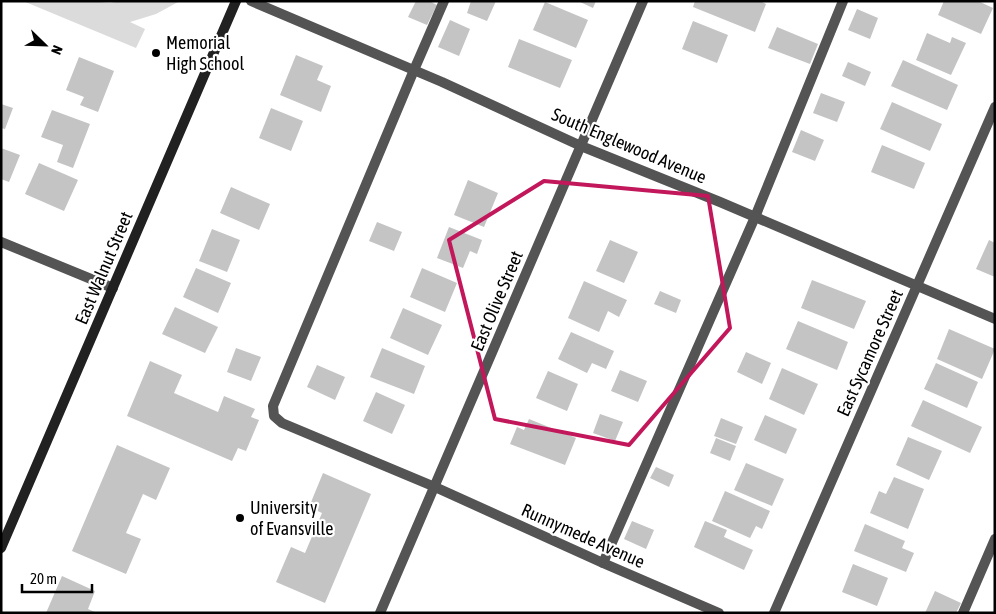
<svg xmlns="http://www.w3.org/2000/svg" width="996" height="614" font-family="'Asap Condensed',sans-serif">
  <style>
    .green { fill: #dbdbdb }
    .building { fill: #c4c4c4 }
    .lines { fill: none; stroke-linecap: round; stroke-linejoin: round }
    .lane { stroke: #545454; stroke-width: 10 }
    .street { stroke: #545454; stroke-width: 10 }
    .secondary { stroke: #212121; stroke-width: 10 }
    .marked { fill: none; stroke: #c2185b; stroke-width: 4; stroke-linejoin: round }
    .poi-dot { fill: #000; stroke: #fff; stroke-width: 2 }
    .labels { text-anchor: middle; stroke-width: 4.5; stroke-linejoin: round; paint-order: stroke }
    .poi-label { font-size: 18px; fill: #000; stroke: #fff; text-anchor: start }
    .street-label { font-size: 18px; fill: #000; stroke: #fff }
  </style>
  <rect width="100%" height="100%" fill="#fff"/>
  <!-- green -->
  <path class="green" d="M 23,1 L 89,1 L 110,3 L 121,1 L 180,1 L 156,14 L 130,22 L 145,29 L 136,48 Z"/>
  <!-- building -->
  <path class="building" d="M 416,1 L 429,1 L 437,5 L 427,25 L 408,17 Z
    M 471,1 L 496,1 L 487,21 L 467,13 Z
    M 578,1 L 596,1 L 593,8 Z
    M 695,1 L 760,1 L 766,4 L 755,32 L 693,7 Z
    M 944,1 L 978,1 L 993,8 L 981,34 L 938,15 Z
    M 545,2 L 588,20 L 576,48 L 533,30 Z
    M 857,9 L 878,18 L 870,39 L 848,30 Z
    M 450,20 L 470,29 L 459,56 L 438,47 Z
    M 693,21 L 728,35 L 717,63 L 682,49 Z
    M 777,27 L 818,44 L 810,64 L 768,48 Z
    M 927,33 L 950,43 L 952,37 L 966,43 L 951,75 L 916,60 Z
    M 519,39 L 572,60 L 560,88 L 508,67 Z
    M 296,55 L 323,66 L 317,80 L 331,86 L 321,112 L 280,95 Z
    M 79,57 L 114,71 L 98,112 L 80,105 L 84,97 L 66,90 Z
    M 903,60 L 958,85 L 947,110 L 891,86 Z
    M 848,62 L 871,72 L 865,86 L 842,76 Z
    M 821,93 L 845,102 L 837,122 L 813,113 Z
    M 892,102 L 942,124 L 930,151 L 880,129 Z
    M 1,104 L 13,108 L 5,129 L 1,128 Z
    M 271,108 L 303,121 L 291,151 L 259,138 Z
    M 52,110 L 90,124 L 73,168 L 57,162 L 63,145 L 41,137 Z
    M 801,130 L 824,140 L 815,161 L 792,152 Z
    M 882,145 L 925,163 L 914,189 L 871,172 Z
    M 1,148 L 20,155 L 9,182 L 1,179 Z
    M 39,163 L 78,180 L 64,211 L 25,194 Z
    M 468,180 L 498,193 L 484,227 L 454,215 Z
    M 231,187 L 270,204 L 259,230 L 220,213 Z
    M 377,222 L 402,232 L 394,251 L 369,241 Z
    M 449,227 L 482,240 L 477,254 L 470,251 L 463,268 L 437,258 Z
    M 212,229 L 240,240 L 227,272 L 199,261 Z
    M 610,240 L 638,252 L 624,283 L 596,271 Z
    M 989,240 L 995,243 L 995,277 L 976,269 Z
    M 196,268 L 231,283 L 218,313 L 183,297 Z
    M 422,268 L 457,283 L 445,312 L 410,297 Z
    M 812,280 L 866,301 L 854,329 L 801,308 Z
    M 584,281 L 627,300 L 619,317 L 608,311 L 599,332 L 568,318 Z
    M 660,291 L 681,300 L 676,313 L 654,304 Z
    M 175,307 L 218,327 L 205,353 L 162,334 Z
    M 403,308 L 442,325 L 428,355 L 390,338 Z
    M 798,321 L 848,342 L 837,370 L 786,349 Z
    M 949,329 L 995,349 L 982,379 L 937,359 Z
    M 571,332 L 614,351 L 606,369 L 592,363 L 587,373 L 558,359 Z
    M 236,348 L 261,357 L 251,381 L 227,372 Z
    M 382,348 L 425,366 L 414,394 L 370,377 Z
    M 746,352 L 771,363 L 762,384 L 737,372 Z
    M 150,361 L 182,375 L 174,393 L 218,412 L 224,396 L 255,409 L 251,417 L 259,420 L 246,451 L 238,448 L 232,461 L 127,416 Z
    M 936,363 L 978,382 L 967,408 L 924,389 Z
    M 317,365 L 345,377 L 335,400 L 307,387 Z
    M 782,368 L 818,384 L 804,415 L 769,399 Z
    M 620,370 L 647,381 L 638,402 L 611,391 Z
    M 548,371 L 578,384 L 567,411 L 536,398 Z
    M 376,392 L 405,405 L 392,434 L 363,421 Z
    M 923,400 L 982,427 L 970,453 L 911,426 Z
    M 600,414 L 623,422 L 615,441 L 593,433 Z
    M 765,415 L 797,429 L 786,454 L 754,440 Z
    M 721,418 L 743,427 L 736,444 L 714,436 Z
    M 529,419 L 576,438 L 565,465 L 510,444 L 517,427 L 524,430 Z
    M 908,437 L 942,451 L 929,480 L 896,465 Z
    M 716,438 L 736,446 L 730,461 L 710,453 Z
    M 117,445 L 170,468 L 156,500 L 143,494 L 126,533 L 141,539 L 126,574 L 72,551 Z
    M 746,463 L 784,479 L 772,506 L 734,490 Z
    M 656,467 L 674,475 L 669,487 L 650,478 Z
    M 323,473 L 371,494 L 325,603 L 276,582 L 291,547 L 305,553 L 322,513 L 309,507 Z
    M 894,477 L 924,489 L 908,529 L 870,513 L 879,491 L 886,494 Z
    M 725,491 L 770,511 L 762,529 L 756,526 L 750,538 L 712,521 Z
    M 632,521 L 654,530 L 646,549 L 624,539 Z
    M 705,521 L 727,530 L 724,537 L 753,550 L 744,570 L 694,547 Z
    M 865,524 L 905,541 L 902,548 L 914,553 L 906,572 L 854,551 Z
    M 853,564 L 888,578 L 877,606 L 842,592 Z
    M 62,576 L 95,591 L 88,609 L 97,613 L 46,613 Z
    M 935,591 L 961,603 L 956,613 L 925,613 Z"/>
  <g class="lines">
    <!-- lane -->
    <path class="lane" d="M 435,487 L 282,423 L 274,416 L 273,406 L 414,70 L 444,1
      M 603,563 L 755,217 L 843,1
      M 963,613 L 995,539"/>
    <!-- street -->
    <path class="street" d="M 251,1 L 442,82 L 581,146 L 720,202 L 995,319
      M 1,242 L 113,288
      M 435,487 L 603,563 L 719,613
      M 380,613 L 643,1
      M 774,613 L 995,107"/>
    <!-- secondary -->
    <path class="secondary" d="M 1,548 L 236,1"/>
  </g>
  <!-- marked area -->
  <path class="marked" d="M 544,181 L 708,196 L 730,328 L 629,445 L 495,419 L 449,240 Z"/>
  <!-- markers -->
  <g class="poi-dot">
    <circle cx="156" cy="53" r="5"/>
    <circle cx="240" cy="518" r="5"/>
  </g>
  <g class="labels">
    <!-- poi labels -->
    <g class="poi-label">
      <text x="166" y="49">Memorial<tspan x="166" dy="21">High School</tspan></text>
      <text x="250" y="514">University<tspan x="250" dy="21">of Evansville</tspan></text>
    </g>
    <!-- street labels -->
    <g class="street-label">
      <text transform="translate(629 146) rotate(23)" y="6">South Englewood Avenue</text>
      <text transform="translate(104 268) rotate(-67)" y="6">East Walnut Street</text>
      <text transform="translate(497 301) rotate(-67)" y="6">East Olive Street</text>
      <text transform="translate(870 353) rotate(-66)" y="6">East Sycamore Street</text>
      <text transform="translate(583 536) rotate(24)" y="6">Runnymede Avenue</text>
    </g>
  </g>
  <!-- border -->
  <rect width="996" height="614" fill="none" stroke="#000000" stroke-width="5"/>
  <!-- north arrow -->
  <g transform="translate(45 45) rotate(113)" stroke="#ffffff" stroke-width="4" paint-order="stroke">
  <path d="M0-4L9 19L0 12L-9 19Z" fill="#000000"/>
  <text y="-8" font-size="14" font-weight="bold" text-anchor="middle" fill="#000000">N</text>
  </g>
  <!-- scale -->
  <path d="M22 584v8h70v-8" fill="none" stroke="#000000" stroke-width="2.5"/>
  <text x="30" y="584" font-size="15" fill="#000000" stroke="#ffffff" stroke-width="4" paint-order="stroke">20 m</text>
</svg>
